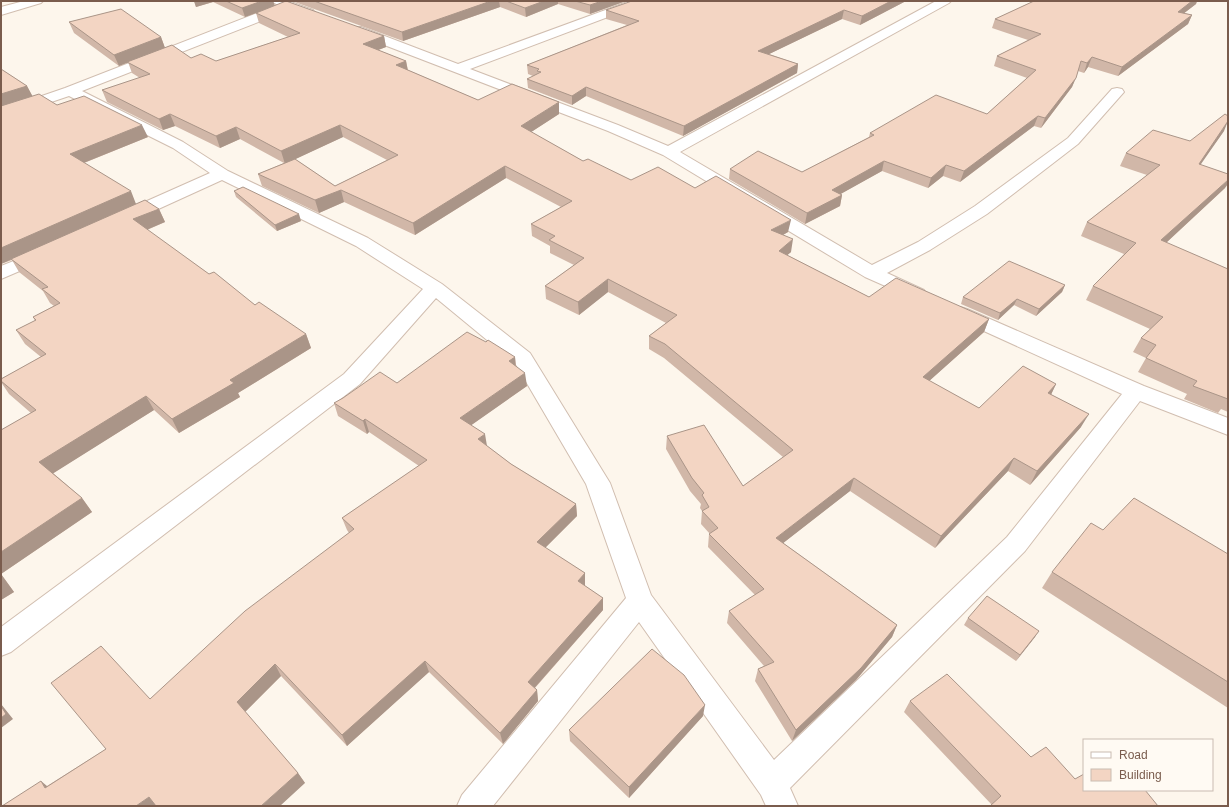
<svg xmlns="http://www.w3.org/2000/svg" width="1229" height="807" font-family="Arial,sans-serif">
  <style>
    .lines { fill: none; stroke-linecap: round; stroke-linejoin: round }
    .street-casing { stroke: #d1beb0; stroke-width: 2 }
    .street { fill: #fff; fill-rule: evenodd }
    .wall { fill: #d1b7a8; fill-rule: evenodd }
    .shaded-wall { fill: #aa9588 }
    .building { fill: #f3d5c3; stroke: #aa9588 }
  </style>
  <rect width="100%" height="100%" fill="#fdf6ec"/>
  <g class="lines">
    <!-- street casing -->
    <g class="street-casing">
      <path id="street" d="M 24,1 L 43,1 L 41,3 L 1,15 L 1,7 Z
        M 271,1 L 288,1 L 313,10 L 315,13 L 313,16 L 309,17 L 289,10 L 82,91 L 183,142 L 228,171 L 368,238 L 442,284 L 530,353 L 610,483 L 651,595 L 774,760 L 1007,537 L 1122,394 L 953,317 L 950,313 L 953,309 L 960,307 L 967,309 L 1144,386 L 1228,418 L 1228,435 L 1140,401 L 1025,551 L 790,788 L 798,806 L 766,806 L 761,795 L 639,622 L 493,806 L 457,806 L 462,795 L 626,598 L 586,484 L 515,363 L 436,298 L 360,384 L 11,652 L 1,656 L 1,627 L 344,374 L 423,289 L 356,246 L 222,180 L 132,221 L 126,222 L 120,221 L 117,217 L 120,213 L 210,173 L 173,148 L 69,96 L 1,119 L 1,110 L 65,88 L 278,5 Z
        M 630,1 L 647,1 L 645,3 L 470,69 L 618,125 L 668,146 L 936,1 L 951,1 L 949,3 L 680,152 L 872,265 L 918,242 L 975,206 L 1068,138 L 1112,89 L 1117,88 L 1122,89 L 1124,92 L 1078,144 L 987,214 L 930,250 L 887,273 L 924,290 L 927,294 L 924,298 L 917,300 L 865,277 L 663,155 L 608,131 L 353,33 L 351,30 L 353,27 L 361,27 L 458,64 Z
        M 44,249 L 50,250 L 53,254 L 50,258 L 1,279 L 1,266 Z"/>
    </g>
    <!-- street -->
    <use href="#street" class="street"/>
  </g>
  <!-- wall -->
  <path class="wall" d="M 194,1 L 273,1 L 275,6 L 384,36 L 386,47 L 378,50 L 406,61 L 408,70 L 478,100 L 559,114 L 531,132 L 583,161 L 631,180 L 695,188 L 788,232 L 783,235 L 791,252 L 787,255 L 869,297 L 989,319 L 984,332 L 929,381 L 979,408 L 1056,384 L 1051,394 L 1081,427 L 1030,485 L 1008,471 L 935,548 L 850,491 L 783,543 L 897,625 L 892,637 L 856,680 L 792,741 L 755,681 L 758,669 L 764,666 L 727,623 L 729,611 L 755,595 L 708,547 L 709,534 L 710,534 L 701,524 L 702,511 L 700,508 L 701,504 L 690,491 L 666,449 L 667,436 L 743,486 L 783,457 L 664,358 L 649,349 L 649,336 L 666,323 L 608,292 L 579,315 L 546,299 L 545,286 L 574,265 L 550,253 L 550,246 L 532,236 L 531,224 L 561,207 L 506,178 L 415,235 L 344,202 L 319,213 L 262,186 L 258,174 L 284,163 L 240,139 L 220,148 L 175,126 L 163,130 L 107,102 L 102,90 L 140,78 L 132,73 L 128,62 L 119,66 L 74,33 L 69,22 L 161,37 L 165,48 L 191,58 L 216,61 L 288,37 L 259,23 L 256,13 L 245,17 L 213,2 L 196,7 ZM 343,137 L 387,160 L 335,186 L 295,159 Z
    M 292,1 L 626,1 L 590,14 L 558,4 L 526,17 L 500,7 L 403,41 Z
    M 906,1 L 860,25 L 842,19 L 769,54 L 798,64 L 797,73 L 683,136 L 586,96 L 572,105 L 528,88 L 527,79 L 533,76 L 528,74 L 527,65 L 627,25 L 606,19 L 606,10 Z
    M 1034,1 L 1197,1 L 1196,4 L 1184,13 L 1192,15 L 1188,24 L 1118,76 L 1088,67 L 1084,73 L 1078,71 L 1072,87 L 1041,128 L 1034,126 L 960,182 L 943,176 L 928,188 L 882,171 L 840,194 L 842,195 L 840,206 L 805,224 L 729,179 L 730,169 L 802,172 L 869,137 L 870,133 L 987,114 L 1027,78 L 994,66 L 997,56 L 1028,40 L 992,28 L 995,19 Z
    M 1,69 L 27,86 L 32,96 L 57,105 L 148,137 L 84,163 L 136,204 L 159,209 L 165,222 L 147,230 L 209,274 L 255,305 L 306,334 L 311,348 L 238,393 L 240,397 L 179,433 L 154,410 L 53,473 L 82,498 L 92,512 L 1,574 L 14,592 L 1,600 L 1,430 L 31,413 L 9,394 L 1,382 L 1,379 L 41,357 L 25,344 L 16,330 L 35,321 L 33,317 L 54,306 L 50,303 L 43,291 L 19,272 L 12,260 L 1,264 Z
    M 1224,131 L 1200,164 L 1225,188 L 1166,243 L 1228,269 L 1228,412 L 1221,409 L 1218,413 L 1184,399 L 1187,394 L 1138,372 L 1146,358 L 1133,352 L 1141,338 L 1150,329 L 1086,300 L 1093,286 L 1124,254 L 1081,236 L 1087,222 L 1147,175 L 1120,166 L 1126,153 L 1190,141 Z
    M 234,191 L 301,221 L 277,231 L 236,197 Z
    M 1065,285 L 1062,292 L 1036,316 L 1014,305 L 998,320 L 961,304 L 963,297 Z
    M 515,357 L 516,366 L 527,386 L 471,425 L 487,446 L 511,464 L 576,504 L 577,516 L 545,548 L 585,573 L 585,586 L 603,598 L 603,610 L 535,688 L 537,690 L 538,701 L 503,744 L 429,672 L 347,746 L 281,676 L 245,712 L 298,773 L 305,783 L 47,786 L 106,749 L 150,699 L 349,533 L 347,530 L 342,518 L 419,466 L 369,432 L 367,434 L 338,416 L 334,403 L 397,383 Z
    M 1103,530 L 1228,554 L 1228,708 L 1042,588 L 1052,572 Z
    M 968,618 L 1035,637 L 1016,661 L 964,625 Z
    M 910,701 L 1031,757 L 1075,779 L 992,805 L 904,712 Z
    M 703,716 L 629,798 L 570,741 L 569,730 Z"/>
  <!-- shaded-wall -->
  <path class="shaded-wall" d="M 194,1 L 212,1 L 213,2 L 196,7 Z
    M 262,1 L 273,1 L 275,6 L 245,17 L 242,8 Z
    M 491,1 L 499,1 L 500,7 L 403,41 L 402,32 Z
    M 544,1 L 558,1 L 558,4 L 526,17 L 525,8 Z
    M 602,1 L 626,1 L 590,14 L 590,5 Z
    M 891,1 L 906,1 L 860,25 L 862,16 Z
    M 1192,1 L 1197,1 L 1196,4 L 1174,21 L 1178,12 Z
    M 844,10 L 842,19 L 757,60 L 758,51 Z
    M 1192,15 L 1188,24 L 1118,76 L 1122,67 Z
    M 384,36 L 386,47 L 365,55 L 363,44 Z
    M 161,37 L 165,48 L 119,66 L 114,55 Z
    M 1092,57 L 1088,67 L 1084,73 L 1087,63 Z
    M 406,61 L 408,72 L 396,65 Z
    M 798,64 L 797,73 L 683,136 L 684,126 Z
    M 1076,78 L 1072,87 L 1041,128 L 1045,118 Z
    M 27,86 L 33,97 L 1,108 L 1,94 Z
    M 586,87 L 586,96 L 572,105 L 572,96 Z
    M 559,102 L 559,114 L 522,138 L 521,126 Z
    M 170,114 L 175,126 L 163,130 L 159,119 Z
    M 1038,116 L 1034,126 L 960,182 L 964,171 Z
    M 1228,121 L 1224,131 L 1192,177 L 1199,164 Z
    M 142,125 L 148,137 L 76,166 L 70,154 Z
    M 340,125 L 343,137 L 285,164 L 281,151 Z
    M 236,127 L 240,139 L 220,148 L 216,136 Z
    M 884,161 L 882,171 L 830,200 L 832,190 Z
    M 946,165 L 943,176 L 928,188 L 931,178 Z
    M 505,166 L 506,178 L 415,235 L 413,223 Z
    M 1228,180 L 1228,184 L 1225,188 L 1154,254 L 1161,240 Z
    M 341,190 L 344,202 L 319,213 L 315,200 Z
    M 131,191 L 136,204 L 1,264 L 1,248 Z
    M 842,195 L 840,206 L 805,224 L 807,213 Z
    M 159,209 L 165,222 L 139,233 L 133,219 Z
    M 299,214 L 301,221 L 277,231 L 275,225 Z
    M 791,220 L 788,232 L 769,243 L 771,230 Z
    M 793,239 L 791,252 L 777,264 L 779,251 Z
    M 608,279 L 608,292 L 579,315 L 578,302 Z
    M 1065,285 L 1062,292 L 1036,316 L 1039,309 Z
    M 1017,299 L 1014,305 L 998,320 L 1000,313 Z
    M 989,319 L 984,332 L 918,391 L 923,377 Z
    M 306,334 L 311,348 L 238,393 L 240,397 L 179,433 L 172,419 L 230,380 Z
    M 515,357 L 516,370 L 509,361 Z
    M 525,373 L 527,386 L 463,431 L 460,418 Z
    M 1056,384 L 1050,397 L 1048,393 Z
    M 146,396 L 154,410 L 49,476 L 39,462 Z
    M 1089,414 L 1081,427 L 1030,485 L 1037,471 Z
    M 365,419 L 369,432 L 367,434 L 363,421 Z
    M 485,434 L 487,446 L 478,439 Z
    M 1014,458 L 1008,471 L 935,548 L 941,536 Z
    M 854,478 L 850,491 L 773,551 L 776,538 Z
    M 82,498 L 92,512 L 1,574 L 14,592 L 1,600 L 1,552 Z
    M 576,504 L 577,516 L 538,555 L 537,542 Z
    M 585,573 L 585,585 L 578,594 L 578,581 Z
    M 603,598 L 603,610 L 530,693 L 528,682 Z
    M 897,625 L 892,637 L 856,680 L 792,741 L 796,730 Z
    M 1039,631 L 1035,637 L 1016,661 L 1020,655 Z
    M 425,661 L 429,672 L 347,746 L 342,735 Z
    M 275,664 L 281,676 L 244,713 L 237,702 Z
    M 537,690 L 538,701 L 503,744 L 500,733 Z
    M 1,704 L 13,719 L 1,728 Z
    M 705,705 L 703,716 L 629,798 L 629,787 Z
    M 298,773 L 305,783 L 280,806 L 261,806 Z
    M 41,781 L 53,791 L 45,788 Z
    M 149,797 L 159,806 L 136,806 Z"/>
  <!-- building -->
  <path class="building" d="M 226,1 L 262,1 L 242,8 Z
    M 286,1 L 384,36 L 363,44 L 406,61 L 396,65 L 478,100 L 512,84 L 559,102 L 521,126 L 583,161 L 588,159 L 631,180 L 658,167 L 695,188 L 716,176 L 791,220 L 771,230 L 793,239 L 779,251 L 869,297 L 896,278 L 989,319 L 923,377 L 979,408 L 1023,366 L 1056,384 L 1048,393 L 1089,414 L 1037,471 L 1014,458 L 941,536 L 854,478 L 776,538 L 897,625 L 861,668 L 796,730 L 758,669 L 774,662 L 729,611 L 764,589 L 709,534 L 718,528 L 702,511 L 709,507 L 702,495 L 704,493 L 692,478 L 667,436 L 704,425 L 743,486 L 793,450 L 665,344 L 649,336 L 677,315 L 608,279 L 578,302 L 545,286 L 584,258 L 549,240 L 555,236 L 531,224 L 572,201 L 505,166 L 413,223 L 341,190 L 315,200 L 258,174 L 295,159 L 335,186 L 398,155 L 340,125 L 281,151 L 236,127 L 216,136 L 170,114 L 159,119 L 102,90 L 150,74 L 127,62 L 172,45 L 191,58 L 201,54 L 216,61 L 300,33 L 256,13 Z
    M 314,1 L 491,1 L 402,32 Z
    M 506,1 L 544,1 L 525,8 Z
    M 575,1 L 602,1 L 590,5 Z
    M 632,1 L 891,1 L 862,16 L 844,10 L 758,51 L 798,64 L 684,126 L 586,87 L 572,96 L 527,79 L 541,72 L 537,71 L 539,69 L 527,65 L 639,21 L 606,10 Z
    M 1034,1 L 1192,1 L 1178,12 L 1192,15 L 1122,67 L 1092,57 L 1087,63 L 1081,61 L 1076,78 L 1045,118 L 1038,116 L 964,171 L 946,165 L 931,178 L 884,161 L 832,190 L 842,195 L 807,213 L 730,169 L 758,151 L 802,172 L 874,135 L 870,133 L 936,95 L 987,114 L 1036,70 L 997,56 L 1041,34 L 995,19 Z
    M 121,9 L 161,37 L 114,55 L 69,22 Z
    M 1,69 L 27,86 L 1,94 Z
    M 39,94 L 57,105 L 84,96 L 142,125 L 70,154 L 131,191 L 1,248 L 1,106 Z
    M 1225,114 L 1228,116 L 1228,121 L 1199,164 L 1228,174 L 1228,180 L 1161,240 L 1228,269 L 1228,399 L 1193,386 L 1197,381 L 1146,358 L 1156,345 L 1141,338 L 1163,317 L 1093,286 L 1136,243 L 1087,222 L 1160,165 L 1126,153 L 1153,130 L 1190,141 Z
    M 243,187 L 299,214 L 275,225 L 234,191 Z
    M 145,200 L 159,209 L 133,219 L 209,274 L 214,272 L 255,305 L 259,302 L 306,334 L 230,380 L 234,383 L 172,419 L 146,396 L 39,462 L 82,498 L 1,552 L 1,430 L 36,410 L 1,381 L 1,379 L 46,354 L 16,330 L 36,320 L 33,317 L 60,303 L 42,289 L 48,287 L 11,259 Z
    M 1009,261 L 1065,285 L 1039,309 L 1017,299 L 1000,313 L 963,297 Z
    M 467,332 L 486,342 L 488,340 L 515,357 L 509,361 L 525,373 L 460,418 L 485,434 L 478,439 L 511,464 L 576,504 L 537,542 L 585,573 L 578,581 L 603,598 L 528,682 L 537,690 L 500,733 L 425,661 L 342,735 L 275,664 L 237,702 L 298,773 L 261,806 L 156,806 L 149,797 L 136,806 L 2,806 L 41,781 L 45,788 L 106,749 L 51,683 L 101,646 L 150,699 L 245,611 L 354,529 L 342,518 L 427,460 L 365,419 L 363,421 L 334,403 L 343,398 L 380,372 L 397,383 Z
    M 1134,498 L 1228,554 L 1228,682 L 1052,572 L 1091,523 L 1103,530 Z
    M 987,596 L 1039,631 L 1020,655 L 968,618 Z
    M 652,649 L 684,675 L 705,705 L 629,787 L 569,730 Z
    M 947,674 L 1031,757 L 1046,747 L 1075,779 L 1084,774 L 1084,790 L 1145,790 L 1158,806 L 990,806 L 1001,796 L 910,701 Z
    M 1,706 L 6,714 L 1,718 Z"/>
  <!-- border -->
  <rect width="1229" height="807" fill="none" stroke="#7a5c4d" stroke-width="4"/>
  <!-- legend -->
  <rect x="1083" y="739" width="130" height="52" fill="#fffaf3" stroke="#cabbb1"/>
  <rect x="1091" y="752" width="20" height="6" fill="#ffffff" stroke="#cabbb1"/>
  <text x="1119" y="759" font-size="12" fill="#7a5c4d">Road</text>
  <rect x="1091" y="769" width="20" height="12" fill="#f3d5c3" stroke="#cabbb1"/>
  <text x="1119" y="779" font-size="12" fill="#7a5c4d">Building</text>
</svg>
